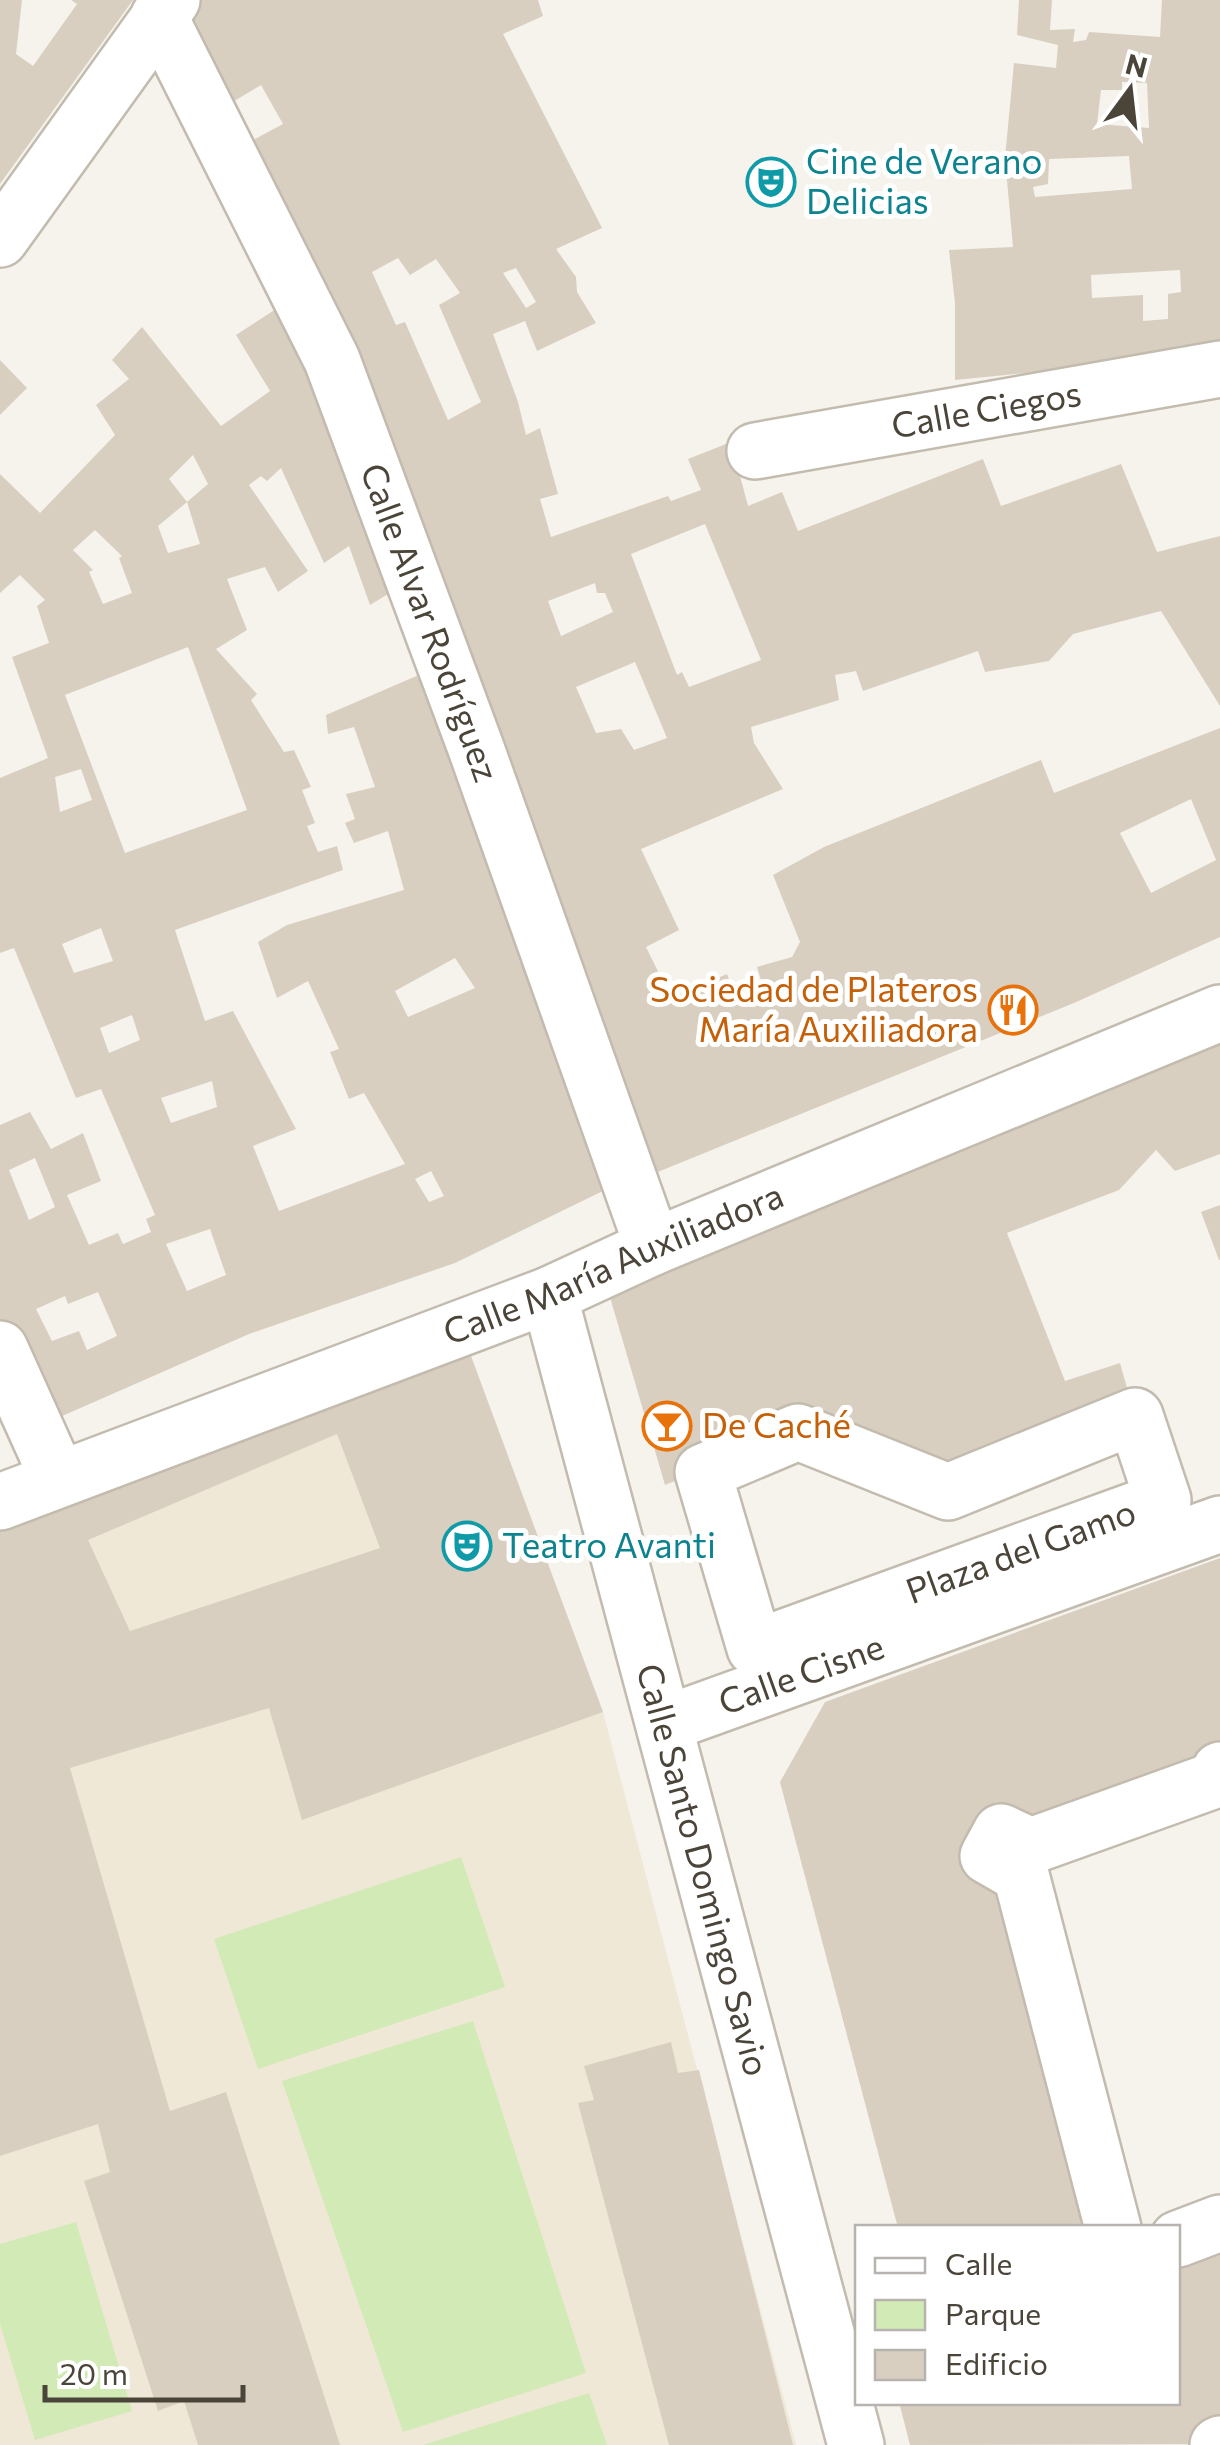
<svg xmlns="http://www.w3.org/2000/svg" width="1220" height="2445" font-family="Commissioner,sans-serif">
  <style>
    .education { fill: #efe8d6 }
    .green { fill: #d2eab5 }
    .building { fill: #d8cfc1; fill-rule: evenodd }
    .lines { fill: none; stroke-linecap: round; stroke-linejoin: round }
    .street-casing { stroke: #c2bbae; stroke-width: 60 }
    .street { stroke: #fff; stroke-width: 55 }
    .labels { text-anchor: middle; stroke-width: 10; stroke-linejoin: round; paint-order: stroke }
    .culture-label { font-size: 35px; fill: #0d838f; stroke: #fff; text-anchor: start }
    .street-label { font-size: 35px; fill: #4b4439; stroke: #fff }
    .food-label { font-size: 35px; fill: #c56008; stroke: #fff; text-anchor: end }
  </style>
  <rect width="100%" height="100%" fill="#f6f3ec"/>
  <!-- education -->
  <path class="education" d="M 465,1340 L 603,1712 L 796,2445 L 0,2445 L 0,1515 Z"/>
  <!-- green -->
  <path class="green" d="M 461,1857 L 505,1987 L 258,2069 L 214,1939 Z
    M 473,2021 L 586,2373 L 403,2432 L 282,2081 Z
    M 76,2222 L 132,2411 L 35,2440 L 0,2324 L 0,2244 Z
    M 589,2393 L 607,2445 L 423,2445 Z"/>
  <!-- building -->
  <path class="building" d="M 0,0 L 22,0 L 16,54 L 33,66 L 77,4 L 71,0 L 133,0 L 0,184 Z
    M 190,0 L 538,0 L 543,16 L 503,34 L 602,228 L 556,249 L 576,277 L 577,292 L 596,323 L 537,351 L 525,321 L 493,334 L 518,402 L 526,435 L 540,428 L 558,494 L 540,499 L 551,537 L 668,496 L 671,501 L 701,490 L 688,459 L 731,442 L 748,506 L 782,492 L 798,531 L 983,459 L 1001,506 L 1121,464 L 1157,552 L 1220,536 L 1220,706 L 1161,611 L 1073,634 L 1049,661 L 985,672 L 978,651 L 863,691 L 856,671 L 835,675 L 839,700 L 751,727 L 754,743 L 783,789 L 641,849 L 679,930 L 646,947 L 671,998 L 727,974 L 737,1001 L 764,990 L 757,967 L 792,957 L 800,942 L 773,875 L 824,847 L 1041,760 L 1054,793 L 1220,728 L 1220,937 L 1074,1003 L 643,1178 L 242,146 L 283,124 L 261,85 L 226,106 L 175,9 ZM 398,258 L 410,275 L 436,259 L 460,293 L 439,305 L 481,402 L 448,420 L 405,322 L 396,325 L 372,272 ZM 516,268 L 536,302 L 526,308 L 503,273 ZM 705,524 L 761,660 L 689,687 L 682,672 L 677,675 L 631,554 ZM 595,583 L 597,593 L 605,593 L 613,612 L 561,636 L 548,601 ZM 635,662 L 667,738 L 634,750 L 621,729 L 596,733 L 576,687 ZM 1191,799 L 1216,860 L 1151,893 L 1120,833 Z
    M 1019,0 L 1052,0 L 1050,30 L 1075,29 L 1073,42 L 1086,40 L 1089,32 L 1160,37 L 1162,0 L 1220,0 L 1220,354 L 955,380 L 955,303 L 949,250 L 1013,247 L 1005,158 L 1014,63 L 1056,68 L 1058,45 L 1017,35 ZM 1122,82 L 1147,83 L 1149,128 L 1097,124 L 1101,90 L 1122,90 ZM 1129,156 L 1132,189 L 1035,197 L 1033,187 L 1048,184 L 1049,159 ZM 1180,270 L 1181,292 L 1168,294 L 1168,319 L 1143,321 L 1143,295 L 1092,298 L 1091,275 Z
    M 279,307 L 403,585 L 370,605 L 349,546 L 324,563 L 281,468 L 267,481 L 261,476 L 249,485 L 308,571 L 278,592 L 265,567 L 227,579 L 247,630 L 216,649 L 257,694 L 251,700 L 284,752 L 294,750 L 311,787 L 302,790 L 315,823 L 307,826 L 318,852 L 337,846 L 343,870 L 175,930 L 205,1021 L 233,1011 L 296,1129 L 253,1146 L 279,1211 L 405,1164 L 364,1093 L 349,1099 L 330,1052 L 339,1049 L 308,981 L 277,998 L 258,942 L 287,925 L 404,890 L 388,831 L 354,843 L 345,823 L 355,819 L 346,794 L 375,787 L 354,727 L 328,734 L 326,715 L 435,668 L 609,1188 L 455,1263 L 249,1334 L 44,1424 L 0,1325 L 0,1125 L 30,1112 L 51,1149 L 83,1133 L 101,1181 L 67,1195 L 89,1245 L 118,1233 L 123,1244 L 151,1232 L 146,1219 L 155,1215 L 101,1089 L 76,1098 L 14,948 L 0,953 L 0,778 L 48,758 L 12,657 L 49,643 L 37,606 L 45,600 L 20,575 L 0,593 L 0,474 L 40,513 L 115,435 L 96,405 L 129,379 L 112,360 L 142,327 L 221,426 L 270,391 L 236,335 ZM 193,455 L 208,484 L 187,502 L 169,479 ZM 187,502 L 200,544 L 168,553 L 158,526 ZM 95,530 L 122,556 L 119,558 L 132,593 L 103,604 L 89,572 L 93,570 L 73,550 ZM 188,647 L 247,810 L 125,853 L 65,695 ZM 81,769 L 92,800 L 60,812 L 55,777 ZM 101,928 L 113,961 L 74,973 L 62,944 ZM 455,958 L 475,988 L 408,1017 L 395,991 ZM 132,1015 L 140,1040 L 109,1053 L 100,1028 ZM 212,1081 L 217,1107 L 171,1123 L 161,1098 ZM 35,1158 L 55,1207 L 29,1220 L 9,1170 ZM 431,1171 L 444,1196 L 429,1202 L 415,1179 ZM 210,1229 L 226,1275 L 187,1291 L 166,1244 ZM 98,1292 L 117,1336 L 87,1350 L 79,1331 L 52,1341 L 36,1309 L 65,1296 L 68,1304 Z
    M 0,360 L 27,388 L 0,415 Z
    M 1220,1043 L 1220,1154 L 1175,1171 L 1156,1150 L 1119,1190 L 1007,1233 L 1065,1381 L 1120,1363 L 1135,1416 L 948,1492 L 798,1432 L 665,1485 L 607,1287 Z
    M 1220,1205 L 1220,1260 L 1219,1260 L 1201,1212 Z
    M 465,1340 L 603,1712 L 302,1820 L 269,1708 L 70,1768 L 170,2111 L 226,2092 L 340,2445 L 198,2445 L 184,2401 L 158,2411 L 84,2181 L 110,2172 L 98,2124 L 0,2156 L 0,1524 ZM 337,1434 L 380,1548 L 130,1631 L 88,1540 Z
    M 1220,1558 L 1220,1770 L 1031,1846 L 1113,2228 L 898,2228 L 780,1782 L 825,1702 Z
    M 671,2042 L 678,2073 L 699,2070 L 793,2445 L 669,2445 L 578,2103 L 594,2100 L 584,2066 Z
    M 1220,2223 L 1220,2444 L 910,2445 L 899,2402 L 1178,2402 L 1178,2239 Z"/>
  <g class="lines">
    <!-- street casing -->
    <g class="street-casing">
      <g id="street">
        <path id="s1" d="M 159,16 L 332,360 L 477,751 L 653,1247"/>
        <path d="M 0,239 L 172,0"/>
        <path id="s2" d="M 755,451 L 1220,369"/>
        <path id="s3" d="M 549,1295 L 856,2445"/>
        <path d="M 0,1349 L 58,1478"/>
        <path d="M 1135,1416 L 1163,1500 L 755,1648 L 703,1472 L 798,1432 L 948,1492 Z"/>
        <path id="s4" d="M 0,1502 L 549,1295 L 653,1247 L 1220,1013"/>
        <path id="s5" d="M 665,1724 L 1220,1524"/>
        <path d="M 1113,2228 L 1021,1875 L 988,1856 L 1001,1832 L 1031,1846 L 1215,1780 L 1220,1770"/>
        <path d="M 1178,2239 L 1220,2223"/>
        <path d="M 1218,2445 L 1220,2444"/>
      </g>
    </g>
    <!-- street -->
    <use href="#street" class="street"/>
  </g>
  <!-- icons -->
  <defs>
    <g id="theatre-ring" transform="scale(2.5)"><circle r="9.5" fill="#fff" stroke="#0f9aa8" stroke-width="1.5"/><path d="M-5-5.5Q0-4 5-5.5V0Q5 5 0 6Q-5 5-5 0ZM-3.3-2.5H-1v1.5H-3.3ZM1-2.5H3.3v1.5H1ZM-2.8 1Q0 5.5 2.8 1Z" fill="#0f9aa8"/></g>
    <g id="restaurant-ring" transform="scale(2.5)"><circle r="9.5" fill="#fff" stroke="#e8710a" stroke-width="1.5"/><path d="M-5-6h1v4h1v-4h1v4h1v-4h1v5L-1.5 .5V6h-2V.5L-5-1ZM5-6V6H3V1.5H1.5Q1.5-4 5-6Z" fill="#e8710a"/></g>
    <g id="bar-ring" transform="scale(2.5)"><circle r="9.5" fill="#fff" stroke="#e8710a" stroke-width="1.5"/><path d="M-6-5H6L.8 .8V4.5H3.5V6h-7V4.5H-.8V.8Z" fill="#e8710a"/></g>
  </defs>
  <g fill-rule="evenodd">
    <use href="#theatre-ring" x="771" y="182"/>
    <use href="#restaurant-ring" x="1013" y="1010"/>
    <use href="#bar-ring" x="667" y="1426"/>
    <use href="#theatre-ring" x="467" y="1546"/>
  </g>
  <g class="labels">
    <!-- culture labels -->
    <g class="culture-label">
      <text x="806" y="174">Cine de Verano<tspan x="806" dy="40">Delicias</tspan></text>
      <text x="502" y="1558">Teatro Avanti</text>
    </g>
    <!-- street labels -->
    <g class="street-label">
      <text dy="12" stroke="none"><textPath href="#s2" startOffset="235">Calle Ciegos</textPath></text>
      <text dy="12" stroke="none"><textPath href="#s1" startOffset="665">Calle Alvar Rodríguez</textPath></text>
      <text dy="12" stroke="none"><textPath href="#s4" startOffset="658">Calle María Auxiliadora</textPath></text>
      <text transform="translate(1021 1552) rotate(-20)" y="12">Plaza del Gamo</text>
      <text dy="12" stroke="none"><textPath href="#s5" startOffset="145">Calle Cisne</textPath></text>
      <text dy="12" stroke="none"><textPath href="#s3" startOffset="595">Calle Santo Domingo Savio</textPath></text>
    </g>
    <!-- food labels -->
    <g class="food-label">
      <text x="978" y="1002">Sociedad de Plateros<tspan x="978" dy="40">María Auxiliadora</tspan></text>
      <text x="702" y="1438" text-anchor="start">De Caché</text>
    </g>
  </g>
  <!-- legend -->
  <rect x="855" y="2225" width="325" height="180" fill="#ffffff" stroke="#b7b4b0" stroke-width="2.5"/>
  <rect x="875" y="2258" width="50" height="15" fill="#ffffff" stroke="#b7b4b0" stroke-width="2.5"/>
  <text x="945" y="2275" font-size="30" fill="#4b4439">Calle</text>
  <rect x="875" y="2300" width="50" height="30" fill="#d2eab5" stroke="#b7b4b0" stroke-width="2.5"/>
  <text x="945" y="2325" font-size="30" fill="#4b4439">Parque</text>
  <rect x="875" y="2350" width="50" height="30" fill="#d8cfc1" stroke="#b7b4b0" stroke-width="2.5"/>
  <text x="945" y="2375" font-size="30" fill="#4b4439">Edificio</text>
  <!-- north arrow -->
  <g transform="translate(1130 90) rotate(15)" stroke="#ffffff" stroke-width="8" paint-order="stroke">
  <path d="M0-8L18 38L0 25L-18 38Z" fill="#4b4439"/>
  <text y="-15" font-size="28" font-weight="bold" text-anchor="middle" fill="#4b4439">N</text>
  </g>
  <!-- scale -->
  <path d="M45 2385v15h198v-15" fill="none" stroke="#4b4439" stroke-width="5"/>
  <text x="60" y="2385" font-size="30" fill="#4b4439" stroke="#ffffff" stroke-width="8" paint-order="stroke">20 m</text>
</svg>
